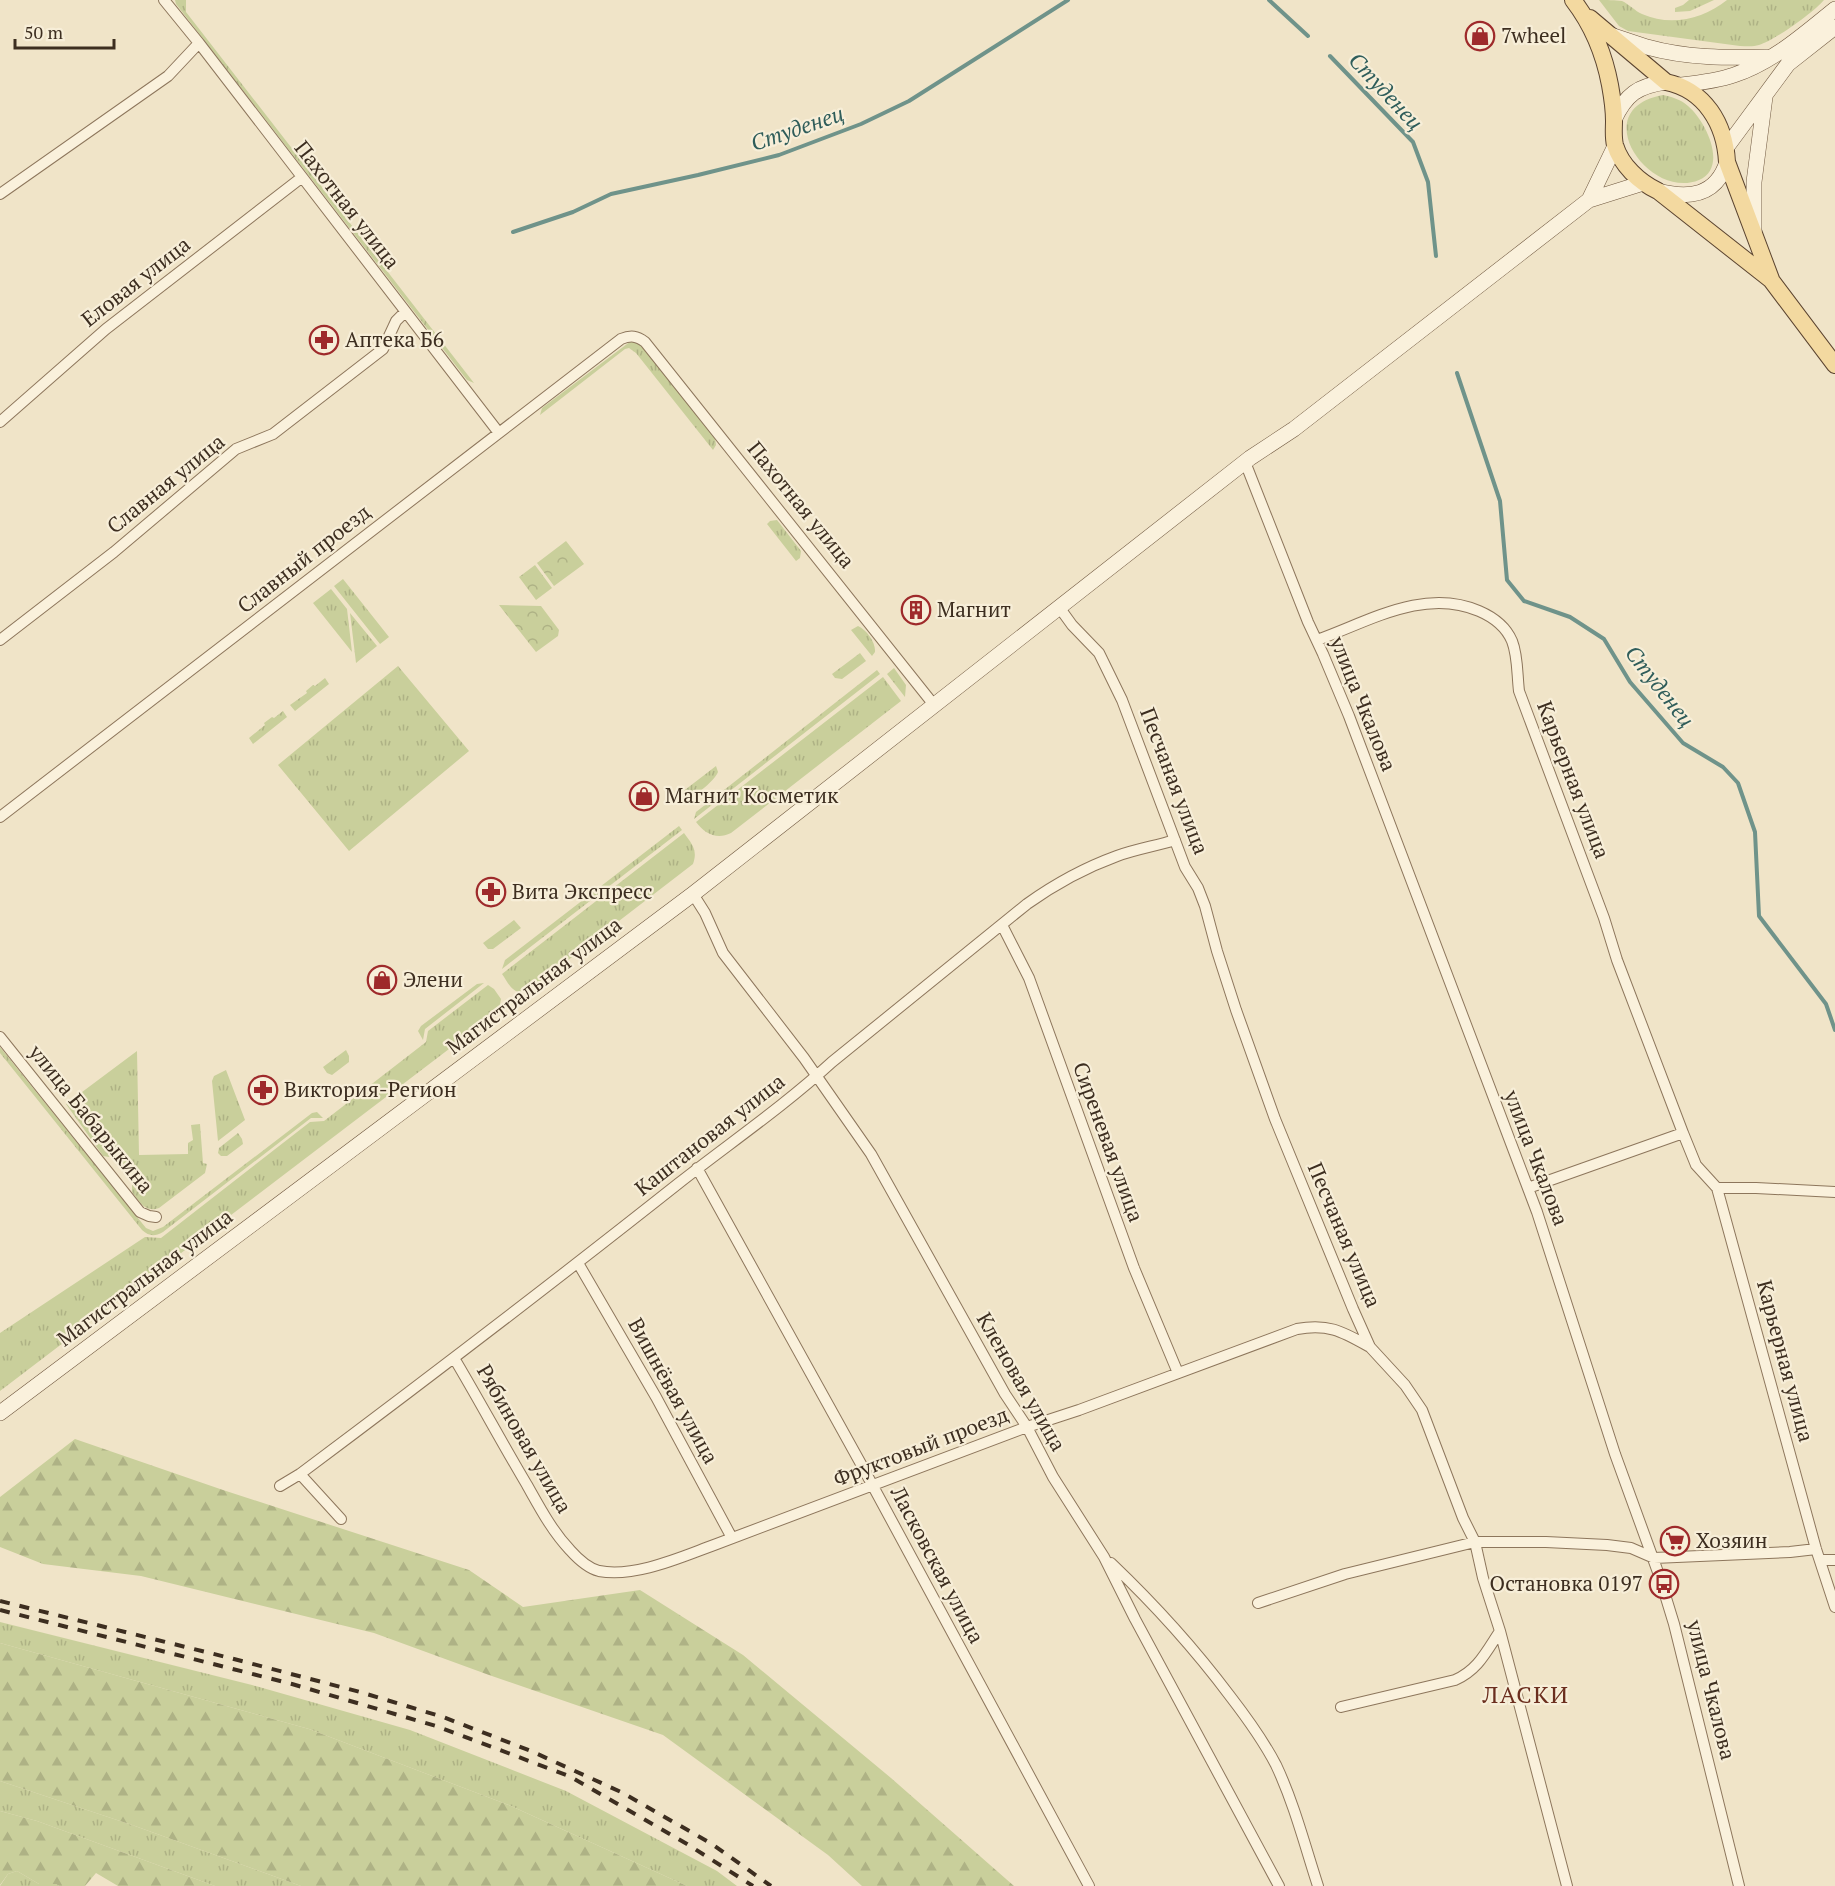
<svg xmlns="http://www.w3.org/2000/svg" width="1835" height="1886" font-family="'PT Serif',serif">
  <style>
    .grass { fill: url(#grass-tufts) }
    .forest { fill: url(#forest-firs) }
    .park { fill: url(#park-crowns) }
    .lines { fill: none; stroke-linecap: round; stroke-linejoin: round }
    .stream { stroke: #6f938a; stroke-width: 4 }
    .street-casing { stroke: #8d765c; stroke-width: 12 }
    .secondary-casing { stroke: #6f573f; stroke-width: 16 }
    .primary-casing { stroke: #5b4430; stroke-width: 18 }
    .street { stroke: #faf1dc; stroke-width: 10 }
    .secondary { stroke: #faf1dc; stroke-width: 15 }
    .primary { stroke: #f3d9a0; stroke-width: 16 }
    .rail { stroke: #3d2e20; stroke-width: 4; stroke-dasharray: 10 10; stroke-linecap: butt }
    .labels { text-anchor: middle; stroke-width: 4.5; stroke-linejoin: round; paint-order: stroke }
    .poi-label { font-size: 21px; fill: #3d2e20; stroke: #f7eed8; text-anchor: start }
    .street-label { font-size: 21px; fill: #3d2e20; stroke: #f7eed8 }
    .water-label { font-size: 22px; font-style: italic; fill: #2f5d5a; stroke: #f7eed8 }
    .quarter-label { font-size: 24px; letter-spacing: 1.5px; fill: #6b2e1e; stroke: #f7eed8 }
  </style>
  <defs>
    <pattern id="grass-tufts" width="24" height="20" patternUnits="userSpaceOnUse" patternTransform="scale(1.5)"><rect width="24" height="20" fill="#c9cf9b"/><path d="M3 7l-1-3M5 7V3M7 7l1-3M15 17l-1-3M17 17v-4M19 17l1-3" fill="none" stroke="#aeb285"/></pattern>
    <pattern id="forest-firs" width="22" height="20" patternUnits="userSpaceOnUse" patternTransform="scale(1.5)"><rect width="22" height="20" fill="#c9cf9b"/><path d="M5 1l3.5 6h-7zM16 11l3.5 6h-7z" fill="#aeb285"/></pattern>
    <pattern id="park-crowns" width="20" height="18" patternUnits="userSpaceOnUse" patternTransform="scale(1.5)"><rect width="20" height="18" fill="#c9cf9b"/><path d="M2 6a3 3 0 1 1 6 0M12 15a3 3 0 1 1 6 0" fill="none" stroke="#aeb285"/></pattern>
  </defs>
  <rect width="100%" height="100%" fill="#f0e4c8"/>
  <!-- grass -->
  <path class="grass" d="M 175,0 L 186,0 L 186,12 L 474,383 L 467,380 L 176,4 Z
    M 1599,0 C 1606,0 1616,0 1622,1 C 1629,4 1635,11 1642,14 C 1671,27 1703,19 1727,0 L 1824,0 C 1813,13 1775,40 1759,45 C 1753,47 1746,46 1740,46 L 1628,31 L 1619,26 Z
    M 1689,0 L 1714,0 L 1690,11 L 1675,12 L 1675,8 L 1683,5 Z
    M 1663,95 C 1672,97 1680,99 1688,106 C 1705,120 1729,167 1699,180 C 1649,201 1585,109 1663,95 Z
    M 631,341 L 637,342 L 641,344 L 715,438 L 716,445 L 713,450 L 636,353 L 629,348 L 625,349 L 540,415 L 542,408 Z
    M 777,520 L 801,551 L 800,558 L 796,561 L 767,524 L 770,521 Z
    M 343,579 L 389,637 L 380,644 L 334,586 Z
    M 331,589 L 347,609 L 352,652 L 313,603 Z
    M 350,613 L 377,646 L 356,663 Z
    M 858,626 C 867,630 876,643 875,652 L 872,656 L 851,630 Z
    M 860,653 L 866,661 L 842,679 L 835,678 L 832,674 Z
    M 398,666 L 469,751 L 349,851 L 278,765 Z
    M 894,668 L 906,685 L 905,697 L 887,674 Z
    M 877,670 L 880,674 L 694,819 L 696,812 Z
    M 883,677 L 901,701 L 731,833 C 717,840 705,834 696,822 Z
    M 325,678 L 329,684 L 295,711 L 290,705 L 307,693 L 306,691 L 313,685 L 315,686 Z
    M 283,711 L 287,717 L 253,744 L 249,738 L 265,725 L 264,723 L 272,717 L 274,718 Z
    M 716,766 L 718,772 C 714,782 690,801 680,800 L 677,796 Z
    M 679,826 L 682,830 L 502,969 L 505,960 Z
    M 684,833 C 692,844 698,850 693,864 L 528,991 C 513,996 509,984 502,974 Z
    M 514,920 L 521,928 L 493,949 L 488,949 L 483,943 Z
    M 484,983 L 425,1029 L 423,1040 L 418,1031 L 421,1026 L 477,984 Z
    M 488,985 L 494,989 L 501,999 L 499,1010 L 495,1014 L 0,1391 L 0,1333 L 145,1237 L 161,1238 L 310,1122 L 324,1121 L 426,1042 L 428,1031 Z
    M 0,1047 L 146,1228 L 153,1231 L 163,1227 L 312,1113 L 317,1112 L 323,1118 L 311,1118 L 163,1232 C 154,1237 149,1236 142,1230 L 0,1053 Z
    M 346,1050 L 349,1056 L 349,1062 L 332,1075 L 327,1073 L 323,1067 Z
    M 137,1051 L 139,1155 L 188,1154 L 188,1143 L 193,1140 L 191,1125 L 200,1124 L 203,1163 L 207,1164 L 205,1173 L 159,1208 C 145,1213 140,1202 132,1192 L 132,1185 L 136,1180 L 114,1154 L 109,1157 L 103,1156 L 66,1104 Z
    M 226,1070 L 245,1120 L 218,1141 L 212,1081 L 214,1076 Z
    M 238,1133 L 242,1139 L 243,1144 L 227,1156 L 221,1156 L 218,1153 L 219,1148 Z
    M 0,1622 L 252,1685 L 410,1730 L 566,1791 L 717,1871 L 737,1886 L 687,1886 L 511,1806 L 309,1729 L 0,1643 Z
    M 0,1781 L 135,1826 L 301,1886 L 215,1886 L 37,1821 L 0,1811 Z
    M 17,1871 L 39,1884 L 56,1884 L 59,1886 L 0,1886 L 8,1874 Z"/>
  <!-- forest -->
  <path class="forest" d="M 75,1439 L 223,1490 L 469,1570 L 523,1607 L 640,1590 L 743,1655 L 891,1778 L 1014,1886 L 862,1886 L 828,1855 L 663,1735 L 489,1675 L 374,1633 L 141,1576 L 43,1564 L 0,1547 L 0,1497 Z
    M 0,1643 L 309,1729 L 511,1806 L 687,1886 L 301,1886 L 135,1826 L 0,1781 Z
    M 0,1811 L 37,1821 L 215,1886 L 118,1886 L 96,1873 L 85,1886 L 59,1886 L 56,1884 L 39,1884 L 17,1871 L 8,1874 L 0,1885 Z"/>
  <!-- park -->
  <path class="park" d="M 566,541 L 584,564 L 554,586 L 537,563 Z
    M 535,565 L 552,588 L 536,600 L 519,577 Z
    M 499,605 L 541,606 L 559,630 L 558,636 L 536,652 Z"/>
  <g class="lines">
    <!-- stream -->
    <path class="stream" d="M 1269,0 L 1308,36
      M 1330,56 L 1413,142 L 1428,182 L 1436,256
      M 513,232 L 573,212 L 611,194 L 698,175 L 779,155 L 861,124 L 909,101 L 1068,0
      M 1457,373 L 1500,501 L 1507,580 L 1524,601 L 1570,617 L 1604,639 L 1630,682 L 1683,743 L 1723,767 L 1738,783 L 1755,832 L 1759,916 L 1826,1004 L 1835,1030"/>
    <!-- street casing -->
    <g class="street-casing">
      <path id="street" d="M 164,0 L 199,43 L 499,433
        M 0,194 L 168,76 L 199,43
        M 0,422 L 106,329 L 301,178
        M 1245,462 L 1308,622 L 1323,654 L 1349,716 L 1537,1212 L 1615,1454 L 1659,1575 L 1674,1624 L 1739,1886
        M 1059,607 L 1072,625 L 1099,653 L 1122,700 L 1185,867 L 1198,888 L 1205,906 L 1217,951 L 1236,1010 L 1275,1119 L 1353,1309 L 1370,1347 L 1405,1385 L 1422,1410 L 1463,1518 L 1475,1542 L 1483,1578 L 1500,1631 L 1567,1886
        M 0,640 L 114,552 L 236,449 L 273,434 L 383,349 L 396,321 L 405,312
        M 1317,640 C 1368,622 1424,587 1479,611 C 1493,617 1506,627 1512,641 C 1518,656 1517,675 1519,691 L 1604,918 L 1617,960 L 1683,1133
        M 0,817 L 621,339 C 631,335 637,336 645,342 L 934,705
        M 693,894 L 705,913 L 723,953 L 804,1058 L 871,1154 L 1005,1394 L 1027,1427 L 1053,1477 L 1104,1557 L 1135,1619 L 1279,1886
        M 1002,925 L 1029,978 L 1134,1268 L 1178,1373
        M 0,1037 L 140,1212 L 149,1216 L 156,1217
        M 697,1168 L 861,1464 L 1089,1886
        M 1528,1188 L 1683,1133 L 1696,1165 L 1717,1188 L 1816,1549 L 1835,1607
        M 1717,1188 L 1756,1188 L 1835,1192
        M 578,1263 L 656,1397 L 732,1538
        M 454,1358 C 479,1400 502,1443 527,1485 C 540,1508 552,1531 570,1550 C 578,1559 587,1568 599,1571 C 635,1578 681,1557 714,1545 L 1027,1427 L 1079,1410 L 1297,1329 C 1329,1323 1343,1332 1370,1347
        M 300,1474 L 341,1519
        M 280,1486 L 300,1474 C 427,1379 554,1282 679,1183 C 730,1143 784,1106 832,1062 L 1027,904 C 1055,884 1084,868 1117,856 C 1136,849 1156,846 1175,840
        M 1820,1560 L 1835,1560
        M 1111,1563 C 1154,1604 1194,1648 1230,1696 C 1247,1718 1263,1740 1276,1765 C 1294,1803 1305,1846 1318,1886
        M 1258,1603 L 1345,1574 L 1475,1542 L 1546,1542 L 1607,1545 L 1631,1548 L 1654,1558 L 1790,1552 L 1816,1549
        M 1341,1707 L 1455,1680 C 1478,1670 1486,1652 1500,1631"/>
    </g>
    <!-- secondary casing -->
    <g class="secondary-casing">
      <path id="secondary" d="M 1611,35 C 1623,39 1635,43 1647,47 C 1686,58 1727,58 1767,57
        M 1680,85 C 1698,83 1717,81 1734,75 C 1773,62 1804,34 1835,9
        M 1614,120 C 1626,94 1638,86 1666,82
        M 1726,148 L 1788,64 L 1835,27
        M 1658,191 C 1689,199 1716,196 1727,162
        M 1589,200 L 1615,146
        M 1754,232 L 1754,182 L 1765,97
        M 0,1413 L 693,894 L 1250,458 L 1294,429 L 1589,200 L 1643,183"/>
    </g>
    <!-- primary casing -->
    <g class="primary-casing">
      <path id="primary" d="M 1573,0 C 1593,26 1604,53 1610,85 C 1612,96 1614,110 1614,121 C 1614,129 1613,137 1615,145 C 1621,165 1639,182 1658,191 L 1771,280 L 1835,365
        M 1590,18 L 1666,82 C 1705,90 1725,124 1727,162 L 1771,279"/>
    </g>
    <!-- street -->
    <use href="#street" class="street"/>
    <!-- secondary -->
    <use href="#secondary" class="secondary"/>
    <!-- primary -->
    <use href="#primary" class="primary"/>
    <!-- rail -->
    <path class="rail" d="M 0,1601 L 230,1658 L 360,1692 L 443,1717 L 531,1751 L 621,1792 L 712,1844 L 771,1886
      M 0,1610 L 292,1684 L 436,1726 L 569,1776 L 687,1844 L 753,1886"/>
  </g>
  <!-- icons -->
  <defs>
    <g id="shop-ring" transform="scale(1.5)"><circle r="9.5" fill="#f7eed8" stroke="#9e2a2b" stroke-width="1.5"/><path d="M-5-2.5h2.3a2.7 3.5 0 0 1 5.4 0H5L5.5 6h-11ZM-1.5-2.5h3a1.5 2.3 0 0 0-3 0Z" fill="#9e2a2b"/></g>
    <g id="pharmacy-ring" transform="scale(1.5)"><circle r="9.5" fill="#f7eed8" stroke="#9e2a2b" stroke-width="1.5"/><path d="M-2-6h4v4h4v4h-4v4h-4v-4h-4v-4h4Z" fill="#9e2a2b"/></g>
    <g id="building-ring" transform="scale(1.5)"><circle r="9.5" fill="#f7eed8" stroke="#9e2a2b" stroke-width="1.5"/><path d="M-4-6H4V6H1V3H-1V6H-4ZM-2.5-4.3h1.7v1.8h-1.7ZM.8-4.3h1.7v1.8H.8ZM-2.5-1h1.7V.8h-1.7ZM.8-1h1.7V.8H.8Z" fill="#9e2a2b"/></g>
    <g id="supermarket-ring" transform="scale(1.5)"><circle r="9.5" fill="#f7eed8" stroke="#9e2a2b" stroke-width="1.5"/><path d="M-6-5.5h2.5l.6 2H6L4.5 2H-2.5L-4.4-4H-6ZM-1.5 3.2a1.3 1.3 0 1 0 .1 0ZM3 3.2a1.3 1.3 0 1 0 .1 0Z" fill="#9e2a2b"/></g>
    <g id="bus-ring" transform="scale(1.5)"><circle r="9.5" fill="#f7eed8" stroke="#9e2a2b" stroke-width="1.5"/><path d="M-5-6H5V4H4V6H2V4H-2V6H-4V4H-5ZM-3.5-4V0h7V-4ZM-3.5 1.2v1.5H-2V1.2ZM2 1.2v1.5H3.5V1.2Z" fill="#9e2a2b"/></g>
  </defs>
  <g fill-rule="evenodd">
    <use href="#shop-ring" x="1480" y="36"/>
    <use href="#pharmacy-ring" x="324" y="340"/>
    <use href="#building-ring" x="916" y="610"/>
    <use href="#shop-ring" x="644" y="796"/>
    <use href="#pharmacy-ring" x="491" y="892"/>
    <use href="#shop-ring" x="382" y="980"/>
    <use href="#pharmacy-ring" x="263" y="1090"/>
    <use href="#supermarket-ring" x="1675" y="1541"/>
    <use href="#bus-ring" x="1664" y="1584"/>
  </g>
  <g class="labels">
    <!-- poi labels -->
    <g class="poi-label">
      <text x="1501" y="43">7wheel</text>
      <text x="345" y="347">Аптека Б6</text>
      <text x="937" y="617">Магнит</text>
      <text x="665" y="803">Магнит Косметик</text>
      <text x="512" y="899">Вита Экспресс</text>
      <text x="403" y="987">Элени</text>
      <text x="284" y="1097">Виктория-Регион</text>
      <text x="1696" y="1548">Хозяин</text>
      <text x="1643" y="1591" text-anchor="end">Остановка 0197</text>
    </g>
    <!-- street labels -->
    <g class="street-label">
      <text transform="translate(347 205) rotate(52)" y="7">Пахотная улица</text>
      <text transform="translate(136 282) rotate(-38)" y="7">Еловая улица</text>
      <text transform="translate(166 484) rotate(-39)" y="7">Славная улица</text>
      <text transform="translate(801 505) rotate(51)" y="7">Пахотная улица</text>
      <text transform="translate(304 559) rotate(-38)" y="7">Славный проезд</text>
      <text transform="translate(1363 704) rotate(68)" y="7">улица Чкалова</text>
      <text transform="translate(1573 780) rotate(69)" y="7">Карьерная улица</text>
      <text transform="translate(1174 781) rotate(69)" y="7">Песчаная улица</text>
      <text transform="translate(534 986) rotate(-37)" y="7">Магистральная улица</text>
      <text transform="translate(91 1119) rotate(51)" y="7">улица Бабарыкина</text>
      <text transform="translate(710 1135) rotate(-38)" y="7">Каштановая улица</text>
      <text transform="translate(1108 1142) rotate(70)" y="7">Сиреневая улица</text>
      <text transform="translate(1536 1158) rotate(69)" y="7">улица Чкалова</text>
      <text transform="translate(1344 1235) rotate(67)" y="7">Песчаная улица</text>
      <text transform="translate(145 1278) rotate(-37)" y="7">Магистральная улица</text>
      <text transform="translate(1785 1361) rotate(75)" y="7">Карьерная улица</text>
      <text transform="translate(1021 1382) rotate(60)" y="7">Кленовая улица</text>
      <text transform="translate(673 1391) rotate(61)" y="7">Вишнёвая улица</text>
      <text transform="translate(524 1439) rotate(60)" y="7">Рябиновая улица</text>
      <text transform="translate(921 1447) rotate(-21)" y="7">Фруктовый проезд</text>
      <text transform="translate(937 1565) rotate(62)" y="7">Ласковская улица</text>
      <text transform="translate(1711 1690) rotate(76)" y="7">улица Чкалова</text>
    </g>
    <!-- water labels -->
    <g class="water-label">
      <text transform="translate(1386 91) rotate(47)" y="8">Студенец</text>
      <text transform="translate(797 128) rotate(-19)" y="8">Студенец</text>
      <text transform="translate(1660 686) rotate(52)" y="8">Студенец</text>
    </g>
    <!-- quarter labels -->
    <g class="quarter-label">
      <text x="1526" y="1703">ЛАСКИ</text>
    </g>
  </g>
  <!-- scale -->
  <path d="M15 39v9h99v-9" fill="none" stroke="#3d2e20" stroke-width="3"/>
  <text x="24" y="39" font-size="18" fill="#3d2e20" stroke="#f7eed8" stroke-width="4.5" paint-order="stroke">50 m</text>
</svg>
